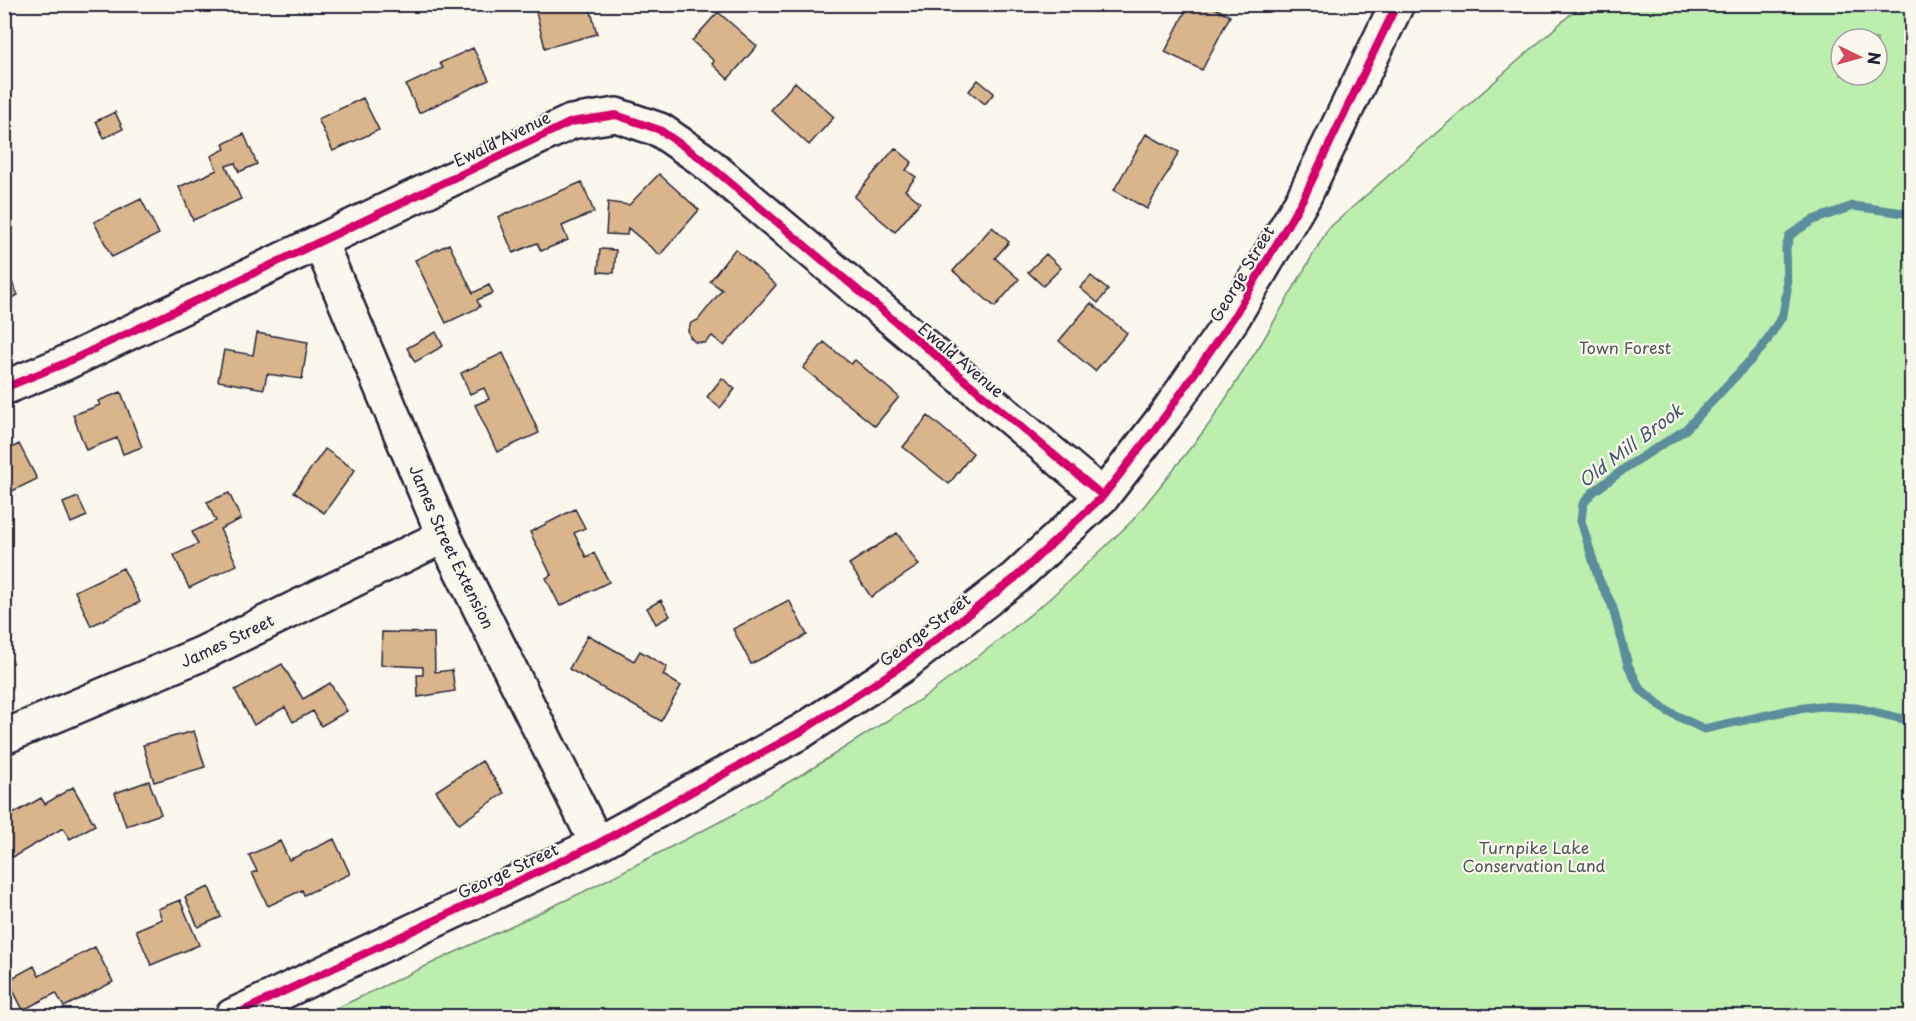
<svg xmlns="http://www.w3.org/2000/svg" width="1916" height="1021" font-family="'Playpen Sans',sans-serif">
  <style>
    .green { fill: #bceeae; stroke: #6f8874; stroke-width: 1.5; fill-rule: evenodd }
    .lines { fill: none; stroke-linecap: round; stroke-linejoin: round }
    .stream { stroke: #5c8d9c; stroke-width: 9 }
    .building { fill: #dab58c; stroke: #22223b; stroke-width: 1.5 }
    .minor-casing { stroke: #22223b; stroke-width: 38 }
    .tertiary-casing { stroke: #22223b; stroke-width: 38 }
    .minor { stroke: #fbf7ec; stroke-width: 33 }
    .tertiary { stroke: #fbf7ec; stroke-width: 33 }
    .cycleway-casing { stroke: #fbf7ec; stroke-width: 11 }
    .cycleway { stroke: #d6006c; stroke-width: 8 }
    .labels { text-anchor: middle; stroke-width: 4.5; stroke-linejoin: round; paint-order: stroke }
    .street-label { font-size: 16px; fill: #22223b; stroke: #fbf7ec }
    .park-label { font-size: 16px; fill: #485558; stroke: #fbf7ec }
    .water-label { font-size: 18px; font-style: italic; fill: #3f576c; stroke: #fbf7ec }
  </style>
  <rect width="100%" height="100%" fill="#fbf7ec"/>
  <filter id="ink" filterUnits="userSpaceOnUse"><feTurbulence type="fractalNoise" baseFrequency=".0167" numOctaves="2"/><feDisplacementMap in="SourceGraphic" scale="12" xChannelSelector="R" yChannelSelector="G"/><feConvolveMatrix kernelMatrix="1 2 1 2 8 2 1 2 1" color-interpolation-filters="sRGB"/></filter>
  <g filter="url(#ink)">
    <!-- green -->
    <path class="green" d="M 1581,5 L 1911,5 L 1911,1016 L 320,1016 L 583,892 L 731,816 L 811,769 L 929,694 L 994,644 L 1048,600 L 1089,562 L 1132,521 L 1165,480 L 1210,423 L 1262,342 L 1328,229 ZM 1841,39 L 1877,39 L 1877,75 L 1841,75 Z"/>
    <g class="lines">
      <!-- stream -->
      <path class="stream" d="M 1912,212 L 1904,213 L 1853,206 L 1813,220 L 1790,235 L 1786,248 L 1787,290 L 1783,315 L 1762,348 L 1685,430 L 1628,466 L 1592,493 L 1583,504 L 1581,521 L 1599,580 L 1612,605 L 1628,665 L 1640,689 L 1667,711 L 1704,729 L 1790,710 L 1820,706 L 1858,708 L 1912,721"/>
    </g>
    <!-- building -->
    <path class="building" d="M 534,4 L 554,4 L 554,8 L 568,4 L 589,4 L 597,34 L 545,48 Z
      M 1189,4 L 1208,4 L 1230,16 L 1202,70 L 1165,52 Z
      M 718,12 L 757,46 L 728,79 L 712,64 L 714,61 L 692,41 Z
      M 473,48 L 489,80 L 419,113 L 406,85 L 443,68 L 440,63 Z
      M 978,80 L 994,93 L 985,104 L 969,91 Z
      M 795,82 L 834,117 L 809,145 L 771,110 Z
      M 363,98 L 379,130 L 333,151 L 318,119 Z
      M 115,112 L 123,129 L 104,138 L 96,121 Z
      M 244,134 L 257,164 L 239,172 L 235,163 L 226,166 L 241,199 L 193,220 L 179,187 L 217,170 L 211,156 L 225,149 L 223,144 Z
      M 1146,134 L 1179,152 L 1147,209 L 1114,190 Z
      M 895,148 L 912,162 L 906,170 L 916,177 L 905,190 L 920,202 L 895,232 L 854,197 Z
      M 659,174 L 699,210 L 660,255 L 628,228 L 627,235 L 606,234 L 608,202 L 629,205 Z
      M 582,182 L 594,212 L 562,226 L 568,240 L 541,251 L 537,243 L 513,253 L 498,217 Z
      M 141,199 L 159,234 L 112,257 L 94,222 Z
      M 992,227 L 1009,242 L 995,258 L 1019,279 L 995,307 L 953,271 Z
      M 449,244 L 473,293 L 489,285 L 493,293 L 477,300 L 480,307 L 446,323 L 415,260 Z
      M 600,249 L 616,250 L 614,273 L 598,272 Z
      M 735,249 L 776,285 L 724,346 L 712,336 L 705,343 L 695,342 L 690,337 L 688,330 L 691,323 L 698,320 L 722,290 L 710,281 Z
      M 1046,254 L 1061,268 L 1043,286 L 1028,272 Z
      M 4,265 L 18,295 L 4,301 Z
      M 1091,276 L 1108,290 L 1098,303 L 1080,288 Z
      M 1091,303 L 1127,333 L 1095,371 L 1059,341 Z
      M 436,332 L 443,346 L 415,362 L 407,348 Z
      M 257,333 L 308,342 L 302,379 L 267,374 L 264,389 L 218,381 L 224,350 L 253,355 Z
      M 824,342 L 851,364 L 855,360 L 899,397 L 875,426 L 803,368 Z
      M 503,353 L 539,433 L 497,452 L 475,405 L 489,399 L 484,388 L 470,394 L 461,373 Z
      M 722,378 L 735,389 L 720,408 L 707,397 Z
      M 121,392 L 142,447 L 123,454 L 117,438 L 86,450 L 73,415 L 100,405 L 98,401 Z
      M 928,416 L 973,453 L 949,484 L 903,447 Z
      M 19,444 L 37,479 L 4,495 L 4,452 Z
      M 325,449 L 355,470 L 324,513 L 294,492 Z
      M 229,493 L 241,519 L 220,529 L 237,565 L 189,588 L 174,555 L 198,544 L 192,532 L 216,521 L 207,502 Z
      M 78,497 L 87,516 L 71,523 L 63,503 Z
      M 575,509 L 585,528 L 574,533 L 586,557 L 594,553 L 609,582 L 560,606 L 546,578 L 551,575 L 530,532 Z
      M 897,533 L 919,565 L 871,597 L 849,564 Z
      M 123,568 L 140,602 L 91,626 L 75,591 Z
      M 661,600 L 670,616 L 656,624 L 647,608 Z
      M 789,600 L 807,635 L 751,664 L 733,629 Z
      M 382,632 L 434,633 L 435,672 L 452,670 L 455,691 L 418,697 L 417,675 L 423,675 L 423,667 L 381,665 Z
      M 588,635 L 634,661 L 640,651 L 667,667 L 663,675 L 681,686 L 661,721 L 569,669 Z
      M 282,664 L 303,699 L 330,683 L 347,711 L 321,726 L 313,711 L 293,722 L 285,707 L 254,725 L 235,690 Z
      M 194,731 L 205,767 L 154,782 L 143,745 Z
      M 482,761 L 504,793 L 459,824 L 436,791 Z
      M 149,781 L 161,814 L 126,826 L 115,793 Z
      M 73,787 L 95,825 L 70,839 L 63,828 L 13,857 L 4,842 L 4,819 L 41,798 L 45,804 Z
      M 334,839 L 350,874 L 304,895 L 302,890 L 268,906 L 252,873 L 257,871 L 249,855 L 280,841 L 289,860 Z
      M 209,887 L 221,917 L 198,927 L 185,897 Z
      M 180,900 L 199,945 L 151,965 L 136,930 L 162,919 L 158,909 Z
      M 95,947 L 113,982 L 64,1007 L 56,993 L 23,1010 L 8,980 L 34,966 L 39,976 Z"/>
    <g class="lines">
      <!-- minor casing -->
      <g class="minor-casing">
        <g id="minor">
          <path id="s1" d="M 320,242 L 444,536 L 597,844"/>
          <path d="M 4,388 L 63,364 L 571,122 L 616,115 L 660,130 L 702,159 L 1103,496"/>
          <path id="s2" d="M 4,737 L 201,654 L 444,536"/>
        </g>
      </g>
      <!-- tertiary casing -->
      <g class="tertiary-casing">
        <path id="tertiary" d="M 232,1016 L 597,844 L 802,731 L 903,665 L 1015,578 L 1103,496 L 1165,416 L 1233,318 L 1304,197 L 1397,4"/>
      </g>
      <!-- minor -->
      <use href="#minor" class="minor"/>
      <!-- tertiary -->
      <use href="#tertiary" class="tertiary"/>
      <!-- cycleway casing -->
      <g class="cycleway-casing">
        <path id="cycleway" d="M 4,388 L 63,364 L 571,122 L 616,115 L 660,130 L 702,159 L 1103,496
          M 232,1016 L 597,844 L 802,731 L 903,665 L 1015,578 L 1103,496 L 1165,416 L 1233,318 L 1304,197 L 1397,4"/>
      </g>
      <!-- cycleway -->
      <use href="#cycleway" class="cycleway"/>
    </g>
  </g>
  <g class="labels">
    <!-- street labels -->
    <g class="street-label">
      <text transform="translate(502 139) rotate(-26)" y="6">Ewald Avenue</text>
      <text transform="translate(1242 274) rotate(-59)" y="6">George Street</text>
      <text transform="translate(961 360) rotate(40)" y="6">Ewald Avenue</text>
      <text dy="6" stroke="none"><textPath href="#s1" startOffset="332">James Street Extension</textPath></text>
      <text transform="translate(925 630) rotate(-37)" y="6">George Street</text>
      <text dy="6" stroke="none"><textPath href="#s2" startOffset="243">James Street</textPath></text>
      <text transform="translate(508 871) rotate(-25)" y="6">George Street</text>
    </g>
    <!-- park labels -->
    <g class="park-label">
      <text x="1625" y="354">Town Forest</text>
      <text x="1534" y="854">Turnpike Lake<tspan x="1534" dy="18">Conservation Land</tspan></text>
    </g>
    <!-- water labels -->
    <g class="water-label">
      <text transform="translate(1631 446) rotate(-37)" y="6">Old Mill Brook</text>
    </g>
  </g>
  <!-- margin -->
  <rect width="1916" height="1021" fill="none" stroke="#fbf7ec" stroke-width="24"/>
  <rect x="12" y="12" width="1892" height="997" fill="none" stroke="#22223b" stroke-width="2" filter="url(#ink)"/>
  <!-- north arrow -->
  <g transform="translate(1859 57) rotate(95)"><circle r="28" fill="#fbf7ec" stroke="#a4a2a5" stroke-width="1.5"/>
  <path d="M0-4.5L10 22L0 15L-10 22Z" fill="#d1495b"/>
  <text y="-9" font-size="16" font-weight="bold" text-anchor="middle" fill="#22223b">N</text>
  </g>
</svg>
